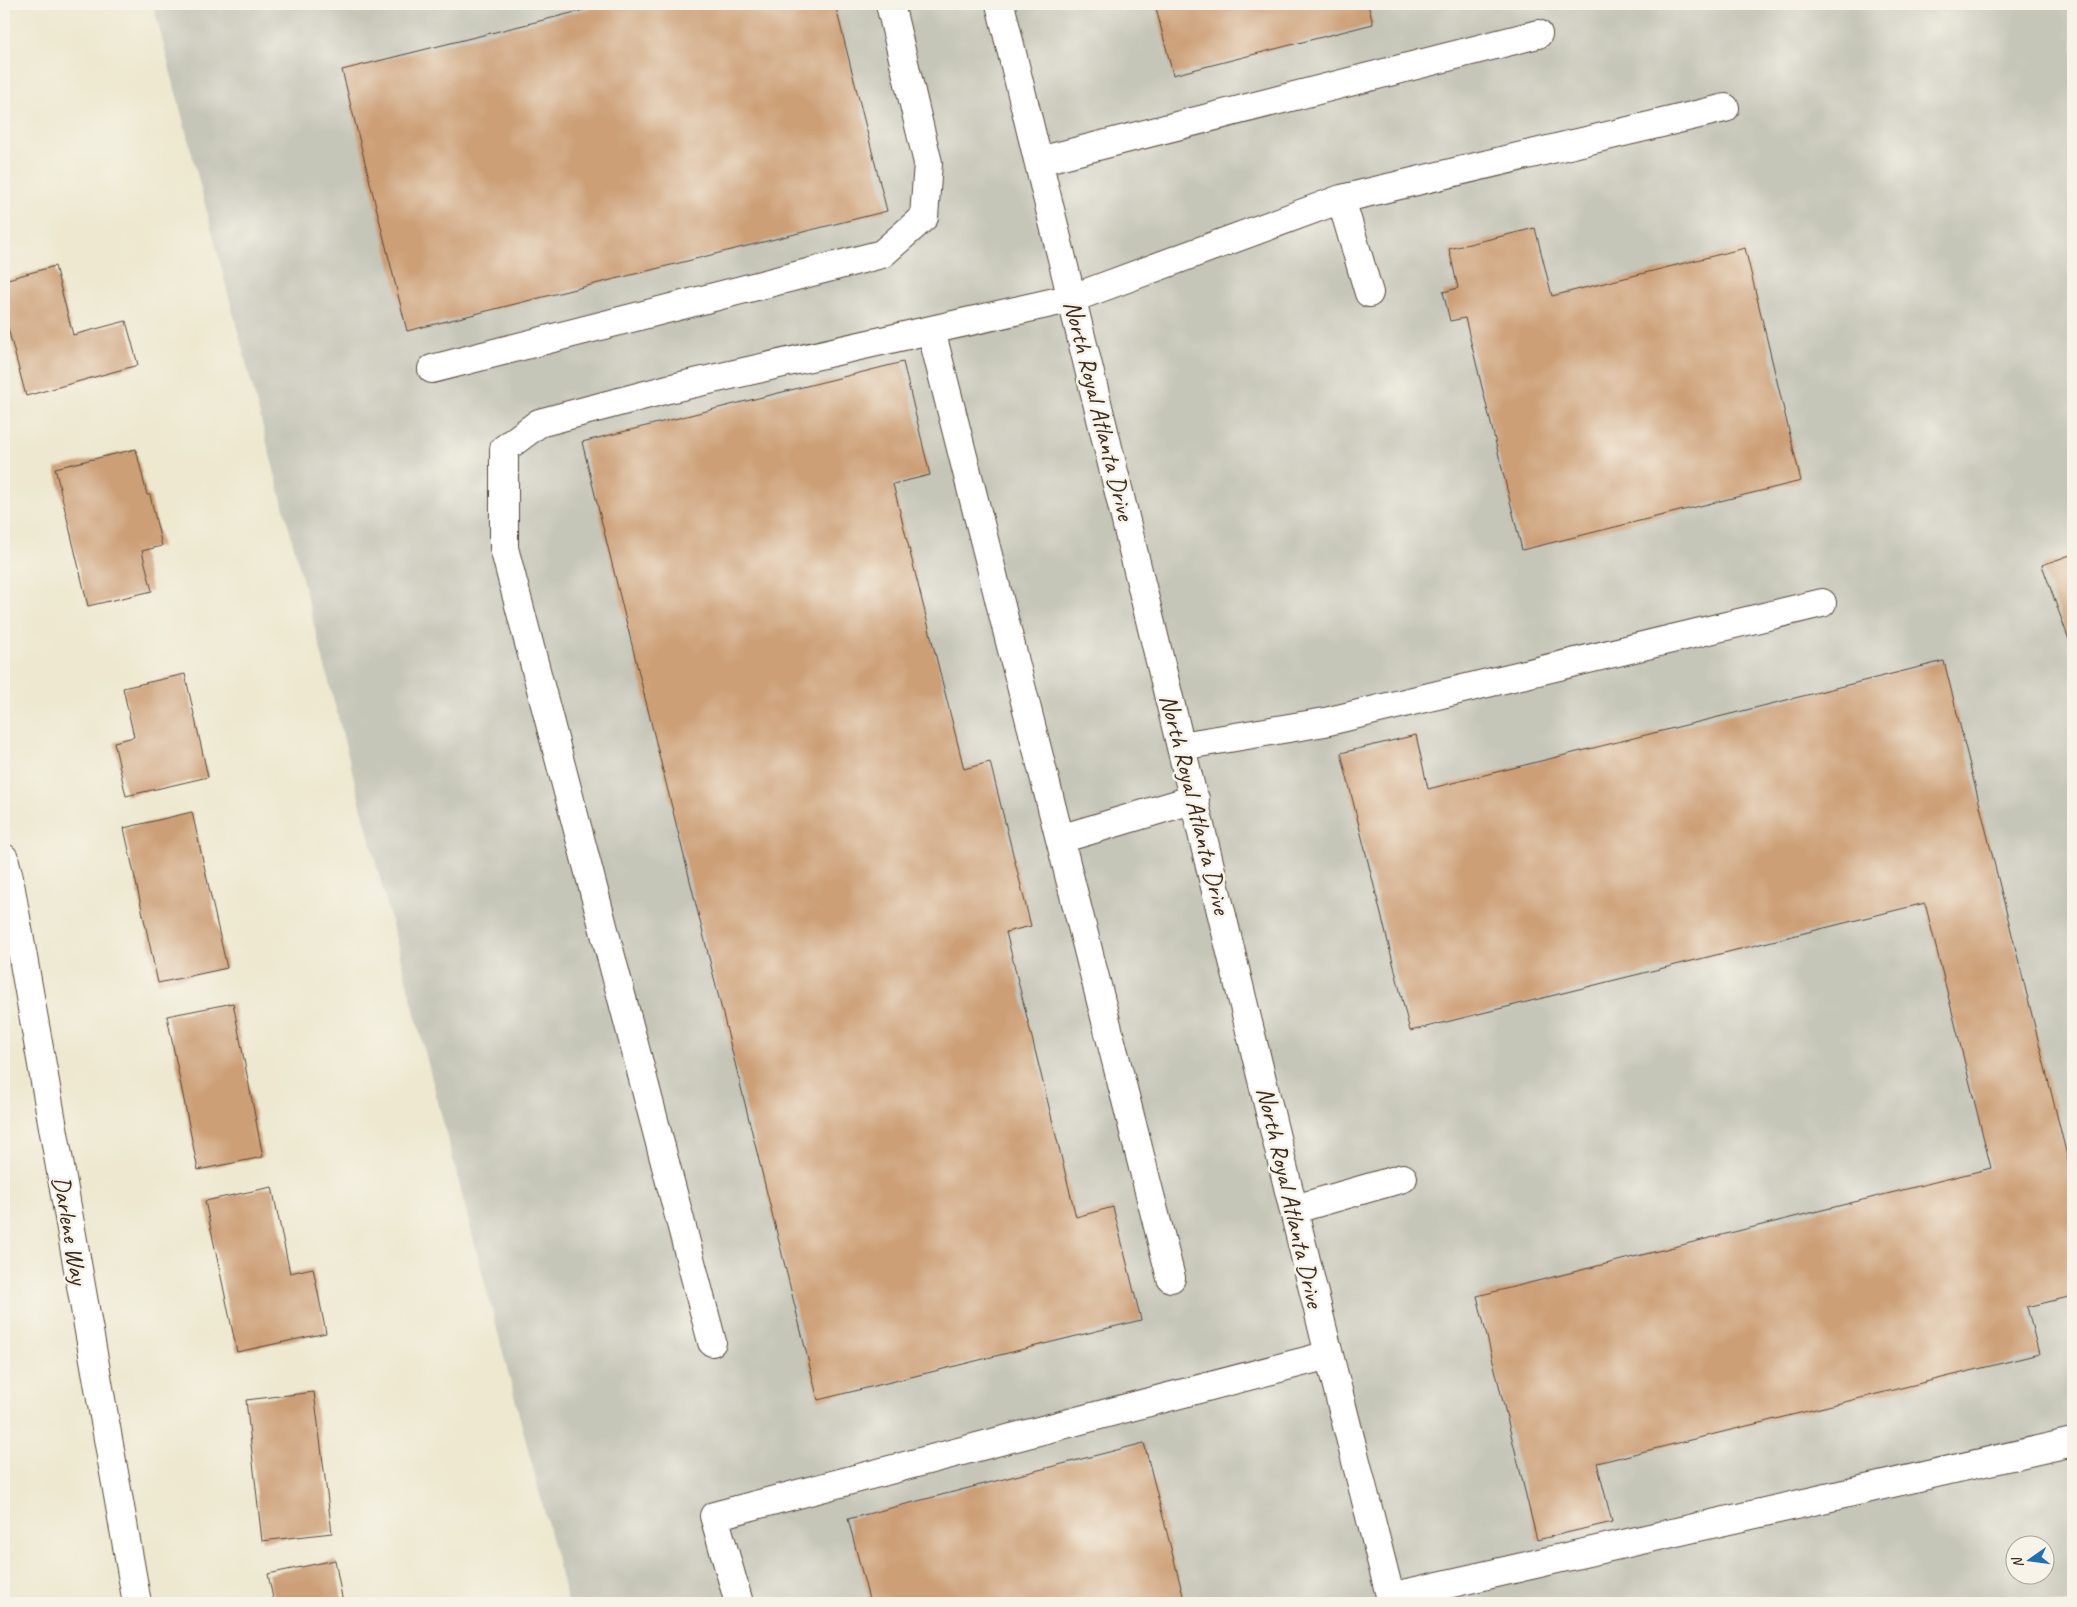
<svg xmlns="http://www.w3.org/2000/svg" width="2077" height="1607" font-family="Caveat,sans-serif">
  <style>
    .industrial { fill: #c5c5b8; fill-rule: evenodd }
    .building { fill: #cc9f76 }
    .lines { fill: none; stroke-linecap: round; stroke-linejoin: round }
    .minor-casing { stroke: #564639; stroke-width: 30 }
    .minor { stroke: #fff; stroke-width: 28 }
    .labels { text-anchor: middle; stroke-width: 5; stroke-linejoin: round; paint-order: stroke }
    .street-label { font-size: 25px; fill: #3b2a1e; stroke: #f7f3e8 }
  </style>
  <rect width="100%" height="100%" fill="#f7f3e8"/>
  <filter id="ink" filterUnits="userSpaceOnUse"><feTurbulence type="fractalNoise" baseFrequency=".02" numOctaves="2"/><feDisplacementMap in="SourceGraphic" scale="10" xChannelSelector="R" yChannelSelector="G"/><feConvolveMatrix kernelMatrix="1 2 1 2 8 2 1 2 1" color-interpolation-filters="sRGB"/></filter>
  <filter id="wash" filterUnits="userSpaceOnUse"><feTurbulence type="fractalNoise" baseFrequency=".0096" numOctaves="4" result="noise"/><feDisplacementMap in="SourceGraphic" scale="20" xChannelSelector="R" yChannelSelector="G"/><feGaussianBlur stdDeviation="1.12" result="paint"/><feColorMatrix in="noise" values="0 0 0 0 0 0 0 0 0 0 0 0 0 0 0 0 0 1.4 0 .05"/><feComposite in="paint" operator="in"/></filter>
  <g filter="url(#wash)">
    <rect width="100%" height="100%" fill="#ede8cf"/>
    <!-- industrial -->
    <path class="industrial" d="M 153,4 L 2073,4 L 2073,1603 L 568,1603 ZM 2014,1544 L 2044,1544 L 2044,1574 L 2014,1574 Z"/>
    <g id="blocks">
      <!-- building -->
      <path class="building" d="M 608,4 L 835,4 L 887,211 L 407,331 L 342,70 Z
        M 1155,4 L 1368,4 L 1373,24 L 1173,75 Z
        M 1535,228 L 1552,296 L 1745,248 L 1801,481 L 1522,550 L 1465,318 L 1450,321 L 1443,292 L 1458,288 L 1449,249 Z
        M 55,266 L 73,335 L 126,321 L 138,365 L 26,396 L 4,313 L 4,280 Z
        M 903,362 L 930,475 L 893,484 L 964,769 L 990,762 L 1031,926 L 1006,932 L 1076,1217 L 1113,1207 L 1141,1320 L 818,1400 L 582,442 Z
        M 136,449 L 147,495 L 150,495 L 162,546 L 142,551 L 152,591 L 88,606 L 55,468 Z
        M 2073,554 L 2073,651 L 2042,565 Z
        M 1944,661 L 2073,1180 L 2073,1296 L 2027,1307 L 2039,1354 L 1597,1463 L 1612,1522 L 1537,1540 L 1477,1296 L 1991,1168 L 1925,903 L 1410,1031 L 1341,753 L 1416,735 L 1428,789 Z
        M 185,674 L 208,777 L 126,796 L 114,742 L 134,737 L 123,688 Z
        M 192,812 L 227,968 L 158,983 L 124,828 Z
        M 233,1003 L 263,1157 L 198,1170 L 167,1016 Z
        M 272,1187 L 290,1273 L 313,1268 L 326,1333 L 237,1352 L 205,1201 Z
        M 314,1392 L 332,1533 L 262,1541 L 246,1400 Z
        M 1144,1443 L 1185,1603 L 870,1603 L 848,1519 Z
        M 335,1560 L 343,1603 L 274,1603 L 268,1574 Z"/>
    </g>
  </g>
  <g filter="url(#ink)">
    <use href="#blocks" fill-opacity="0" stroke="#564639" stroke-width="1"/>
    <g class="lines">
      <!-- minor casing -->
      <g class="minor-casing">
        <path id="minor" d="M 1000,4 L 1329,1355 L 1392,1603
          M 1039,161 L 1538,34
          M 1341,199 L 1725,108
          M 931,330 L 1171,1278
          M 432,369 L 882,254 L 924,217 L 928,163 L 890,4
          M 1181,746 L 1325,722 L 1822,603
          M 1060,839 L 1195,799
          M 4,858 L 9,878 L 137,1603
          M 1295,1209 L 1403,1178
          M 712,1342 L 504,548 L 504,449 L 539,423 L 668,389 L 1073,298 L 1341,199 L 1369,293
          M 1390,1597 L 2073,1442
          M 739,1603 L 714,1516 L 1329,1355"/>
      </g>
      <!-- minor -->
      <use href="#minor" class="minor"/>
    </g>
  </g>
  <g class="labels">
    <!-- street labels -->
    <g class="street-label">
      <text transform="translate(1100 410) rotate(76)" y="9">North Royal Atlanta Drive</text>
      <text transform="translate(1196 804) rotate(76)" y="9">North Royal Atlanta Drive</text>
      <text transform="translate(1291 1197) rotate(77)" y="9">North Royal Atlanta Drive</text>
      <text transform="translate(71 1230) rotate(80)" y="9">Darlene Way</text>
    </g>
  </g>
  <!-- margin -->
  <rect width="2077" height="1607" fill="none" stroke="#f7f3e8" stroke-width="20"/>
  <!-- north arrow -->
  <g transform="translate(2030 1560) rotate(256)"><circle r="24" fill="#f7f3e8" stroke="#aca397"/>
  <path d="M0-4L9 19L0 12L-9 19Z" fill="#1f6fb2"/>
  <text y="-8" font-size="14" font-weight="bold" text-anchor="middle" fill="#3b2a1e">N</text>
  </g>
</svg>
